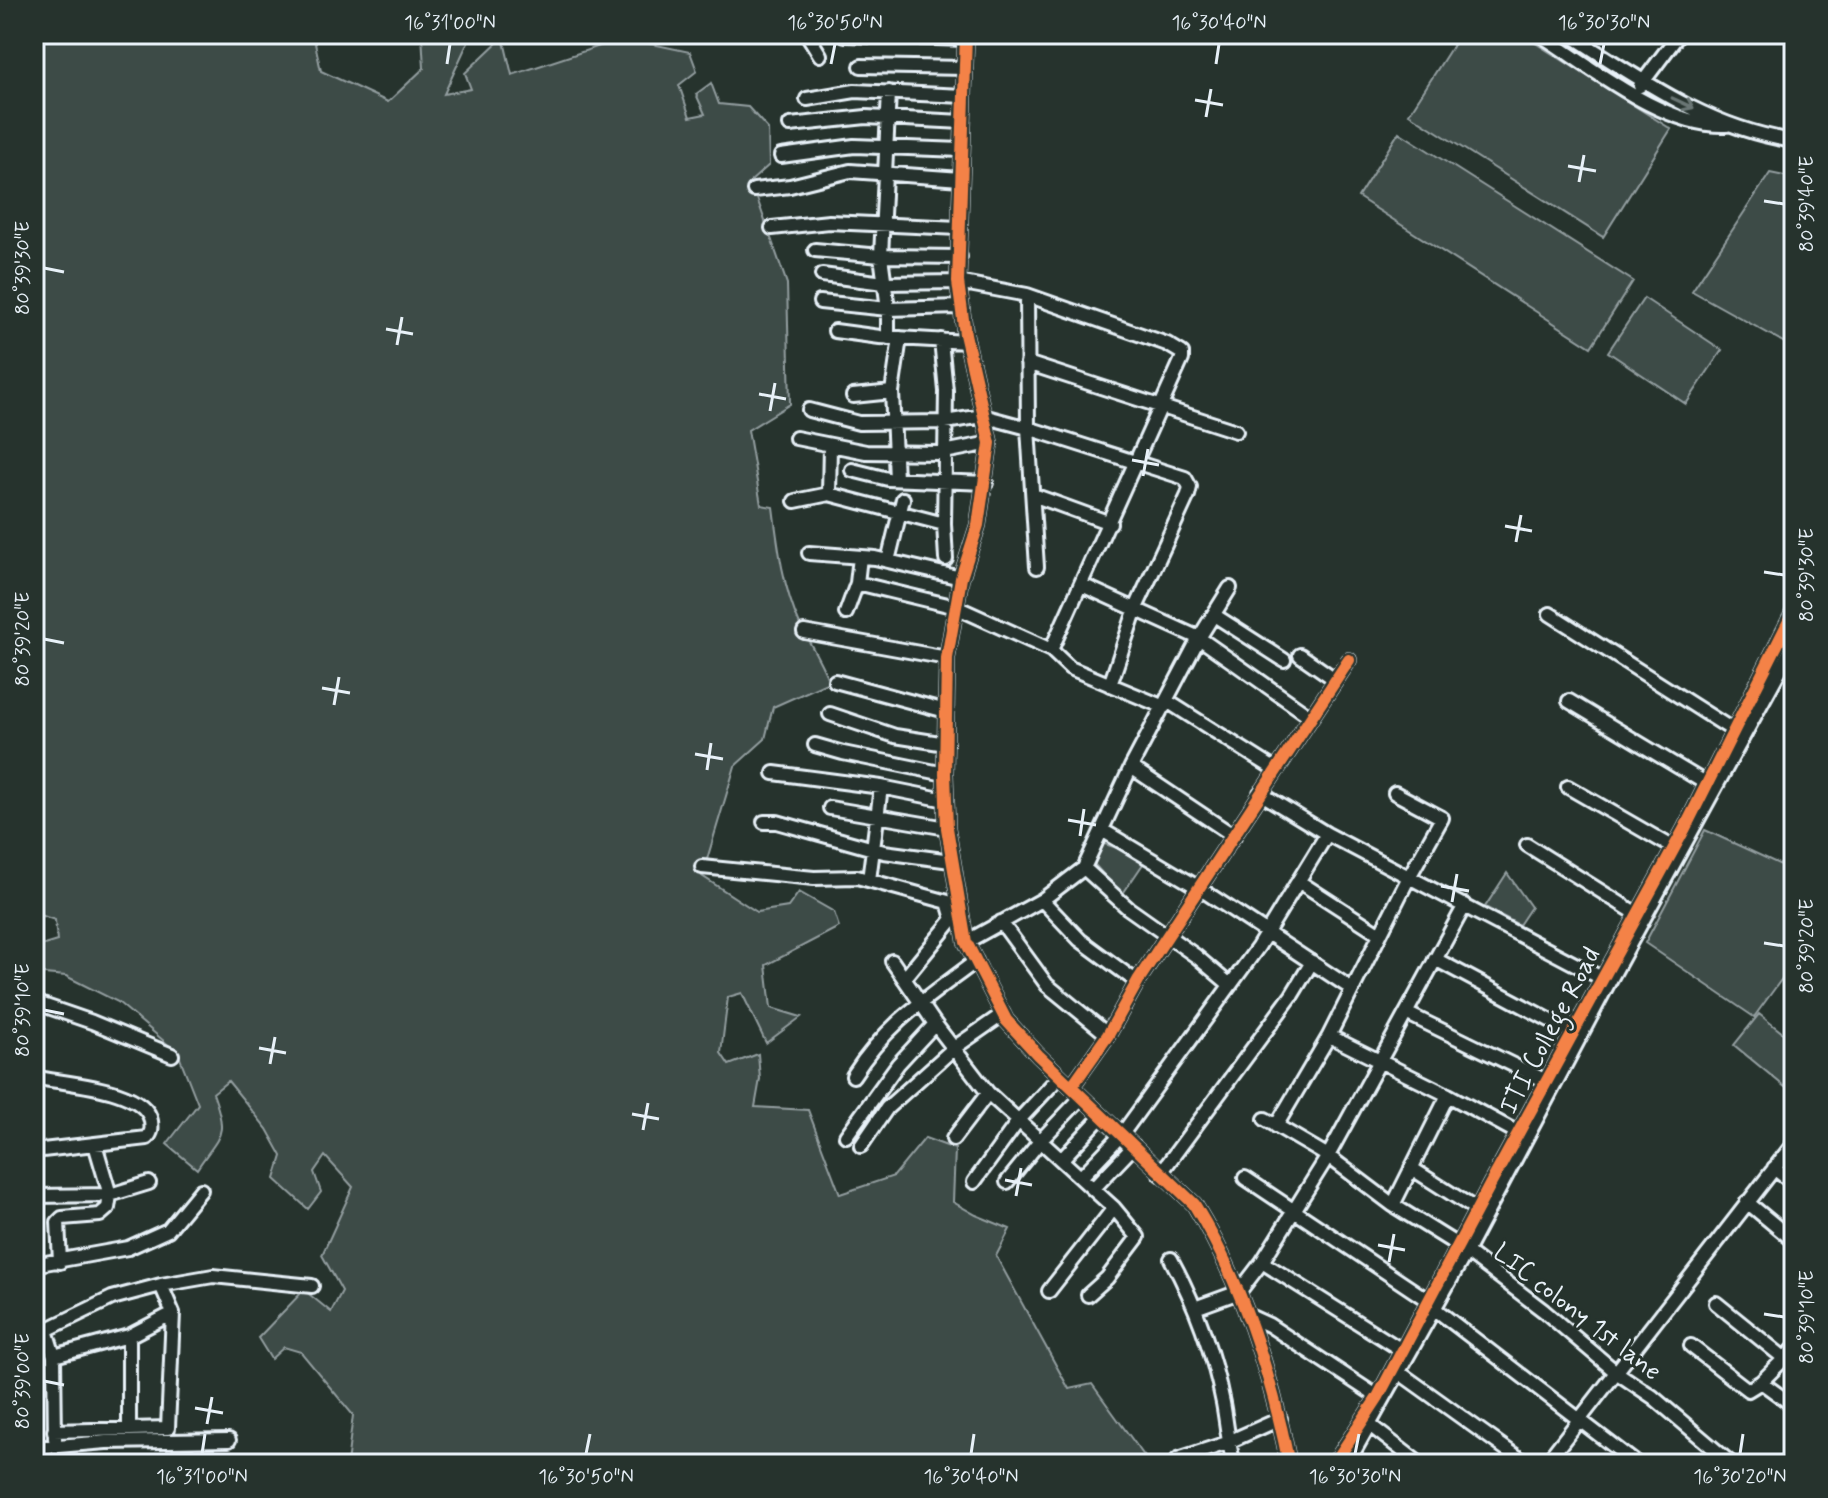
<svg xmlns="http://www.w3.org/2000/svg" width="1828" height="1498" font-family="Mynerve,sans-serif">
  <style>
    .green { fill: #3e4b47; stroke: #939ea0; stroke-width: 2 }
    .lines { fill: none; stroke-linecap: round; stroke-linejoin: round }
    .minor-casing { stroke: #e8f1f8; stroke-width: 18 }
    .minor { stroke: #26332d; stroke-width: 12 }
    .cycleway-casing { stroke: #26332d; stroke-width: 17 }
    .cycleway { stroke: #f48246; stroke-width: 12 }
    .oneway { stroke: #6a7674 }
    .ticks { fill: none; stroke: #e8f1f8; stroke-width: 3 }
    .labels { text-anchor: middle; stroke-width: 6; stroke-linejoin: round; paint-order: stroke }
    .street-label { font-size: 26px; fill: #e8f1f8; stroke: #26332d }
    .neatline { fill: none; stroke: #e8f1f8; stroke-width: 3 }
    .ticks-label { font-size: 20px; text-anchor: middle; fill: #e8f1f8 }
  </style>
  <rect width="100%" height="100%" fill="#26332d"/>
  <filter id="ink" filterUnits="userSpaceOnUse"><feTurbulence type="fractalNoise" baseFrequency=".0125" numOctaves="2"/><feDisplacementMap in="SourceGraphic" scale="16" xChannelSelector="R" yChannelSelector="G"/><feConvolveMatrix kernelMatrix="1 2 1 2 8 2 1 2 1" color-interpolation-filters="sRGB"/></filter>
  <g filter="url(#ink)">
    <!-- green -->
    <path class="green" d="M 40,34 L 313,34 L 321,71 L 388,102 L 424,68 L 422,34 L 466,34 L 468,42 L 444,94 L 471,89 L 465,73 L 503,37 L 512,75 L 624,38 L 690,52 L 697,71 L 679,85 L 690,117 L 705,114 L 696,94 L 711,83 L 719,104 L 748,107 L 768,129 L 769,165 L 751,181 L 787,284 L 790,404 L 748,430 L 761,505 L 773,507 C 778,547 783,588 800,625 C 810,644 821,661 829,682 L 773,707 L 765,739 L 735,766 L 702,876 L 757,912 L 788,907 L 799,892 L 834,912 L 839,927 L 766,965 L 771,1008 L 801,1017 L 766,1043 L 742,993 L 728,997 L 721,1053 L 729,1065 L 758,1054 L 760,1079 L 755,1107 L 808,1110 L 840,1194 L 894,1176 L 925,1138 L 955,1149 L 953,1202 L 976,1215 L 1010,1229 L 996,1256 L 1069,1389 L 1092,1384 L 1150,1464 L 347,1464 L 353,1415 L 301,1352 L 284,1347 L 271,1359 L 258,1338 L 304,1290 L 331,1312 L 342,1291 L 322,1255 L 353,1187 L 325,1156 L 314,1172 L 321,1192 L 308,1209 L 275,1179 L 282,1156 L 267,1129 L 228,1081 L 213,1093 C 229,1137 220,1134 197,1169 L 167,1144 L 198,1104 L 178,1053 L 118,1002 L 66,976 L 34,973 L 34,948 L 57,941 L 55,920 L 34,913 L 34,47 Z
      M 1460,34 L 1521,34 L 1671,129 L 1603,237 L 1409,114 Z
      M 1399,132 L 1633,281 L 1591,347 L 1358,197 Z
      M 1770,173 L 1794,178 L 1794,348 L 1692,291 Z
      M 1644,298 L 1722,350 L 1686,404 L 1608,352 Z
      M 1705,830 L 1794,871 L 1794,962 L 1754,1017 L 1645,943 Z
      M 1102,843 L 1147,858 L 1122,895 L 1094,864 Z
      M 1507,873 L 1531,907 L 1519,925 L 1485,907 Z
      M 1759,1014 L 1794,1042 L 1794,1076 L 1785,1087 L 1734,1045 Z"/>
    <g class="lines">
      <!-- minor casing -->
      <g class="minor-casing">
        <path id="minor" d="M 807,34 L 820,55
          M 966,34 L 958,282 L 965,334 L 990,443 L 978,525 L 961,578 L 947,658 L 945,774 L 947,828 L 966,942 L 1006,1020 L 1038,1055 L 1194,1204 C 1242,1282 1271,1374 1289,1464
          M 1539,34 C 1591,67 1664,128 1727,125
          M 1569,34 C 1640,79 1709,129 1794,141
          M 845,35 L 965,39
          M 861,66 L 965,68
          M 1640,86 L 1679,34
          M 807,99 L 855,91 L 964,96
          M 790,125 L 866,117 L 963,122
          M 781,156 L 854,146 L 962,150
          M 754,190 L 790,186 L 850,171 L 961,179
          M 772,228 L 829,222 L 959,228
          M 815,250 L 881,256 L 960,257
          M 822,275 L 884,283 L 958,282 L 1027,295
          M 820,302 L 888,309 L 960,307
          M 835,331 L 880,337 L 967,342
          M 888,338 L 888,309 L 881,256 L 889,92
          M 941,340 L 946,391 L 944,524
          M 1027,363 L 1236,431
          M 853,396 L 892,392
          M 809,410 L 859,423 L 945,422 L 983,416 L 1028,428 L 1185,478 L 1190,487 L 1188,495 L 1136,608 L 1110,685
          M 796,438 L 866,452 L 939,453 L 990,443
          M 852,470 L 888,479 L 986,483
          M 896,479 L 892,392 L 900,338
          M 829,494 L 830,446
          M 1033,495 L 1110,523
          M 795,501 L 829,494 L 944,524 L 946,559
          M 809,553 L 875,558 L 961,578
          M 888,561 L 903,499
          M 1037,567 L 1028,428 L 1027,295 L 1167,344 L 1182,353 L 1182,359 L 1051,650
          M 857,583 L 956,607 L 1051,650 L 1070,668 L 1164,707
          M 1082,585 L 1199,638 L 1311,717
          M 846,613 L 857,583 L 860,557
          M 1550,614 L 1734,731
          M 1214,615 L 1284,660
          M 804,632 L 947,658
          M 1300,655 L 1336,680
          M 835,681 L 946,711
          M 1167,701 L 1276,770
          M 1569,701 L 1707,784
          M 830,714 L 895,736 L 946,744
          M 815,745 L 843,753 L 945,774
          M 1131,767 L 1234,836
          M 774,773 L 881,787 L 946,800
          M 1568,787 L 1674,848
          M 1260,793 L 1327,834 L 1609,982
          M 830,808 L 947,828
          M 764,822 L 777,822 L 884,852 L 951,861
          M 1102,830 L 1199,888 L 1352,989
          M 1527,845 L 1637,914
          M 702,867 L 814,878 L 857,877 L 948,902 L 953,919 L 904,979
          M 1084,868 L 1128,908 L 1196,956 L 1229,984
          M 869,880 L 881,787
          M 1298,881 L 1380,934
          M 1042,900 L 1080,940 L 1137,982
          M 1001,922 L 1047,985 L 1108,1035
          M 966,942 L 1042,900 L 1084,868 L 1131,767 L 1199,638 L 1230,588
          M 1435,959 L 1572,1032
          M 892,961 L 935,1024 L 988,1093 L 1093,1189 L 1134,1146
          M 34,1002 L 92,1022 L 172,1055
          M 1406,1013 L 1546,1081
          M 1329,1036 L 1448,1095 L 1518,1133
          M 853,1076 C 888,1022 926,999 976,961
          M 34,1077 C 63,1084 145,1087 151,1121 C 152,1129 152,1132 147,1138 L 34,1151
          M 1072,1086 L 1108,1035 L 1139,979 L 1349,660
          M 1265,1119 L 1328,1156 L 1465,905
          M 1276,1126 L 1329,1036 L 1409,877 L 1442,818 L 1395,793
          M 846,1136 L 898,1064 L 935,1024
          M 953,1139 L 988,1093
          M 861,1146 L 887,1108 L 954,1048 L 1003,1014
          M 1062,1159 L 1102,1116
          M 1411,1168 L 1477,1210
          M 1774,1168 L 1794,1184
          M 1160,1174 L 1292,995 L 1312,962
          M 1081,1177 L 1122,1134 L 1258,947 L 1327,834
          M 1245,1178 L 1429,1301
          M 974,1182 L 1019,1120 L 1060,1076
          M 1007,1182 L 1041,1140 L 1082,1097
          M 34,1196 L 110,1195 L 149,1183
          M 1747,1202 L 1794,1241
          M 1393,1205 L 1448,1095
          M 1171,1259 C 1196,1305 1213,1352 1223,1403 C 1227,1424 1228,1444 1234,1464
          M 60,1262 L 58,1222 L 62,1218 L 100,1215 L 108,1208 L 110,1195 L 95,1144
          M 1262,1262 L 1403,1351
          M 34,1265 L 128,1248 L 168,1230 L 201,1190
          M 1049,1291 L 1114,1208
          M 1088,1295 L 1107,1278 L 1138,1237 L 1114,1208 L 1093,1189
          M 1716,1303 L 1784,1358
          M 1195,1308 L 1239,1292 L 1262,1262 L 1328,1156 L 1393,1205 L 1459,1246 L 1544,1311 L 1616,1372 L 1653,1397 L 1732,1464
          M 1435,1309 L 1637,1464
          M 1247,1315 L 1269,1325 L 1378,1397
          M 46,1330 L 54,1356 L 55,1439
          M 34,1333 L 46,1330 L 112,1298 L 161,1285 L 213,1276 L 312,1286
          M 129,1336 L 129,1427
          M 1691,1346 L 1748,1390 L 1761,1382 L 1794,1349
          M 54,1356 L 129,1336 L 173,1313
          M 1400,1373 L 1527,1464
          M 1761,1382 L 1794,1406
          M 1371,1426 L 1420,1464
          M 54,1431 L 168,1428 L 173,1313 L 161,1285
          M 34,1448 L 106,1442 L 229,1440
          M 1178,1459 L 1224,1444 L 1280,1419
          M 1334,1464 L 1378,1397 L 1490,1185 L 1685,828 L 1794,611
          M 1347,1464 L 1466,1252 L 1609,982 L 1794,644
          M 1545,1464 L 1794,1143
          M 1784,1464 L 1794,1453"/>
      </g>
      <!-- minor -->
      <use href="#minor" class="minor"/>
      <!-- cycleway casing -->
      <g class="cycleway-casing">
        <path id="cycleway" d="M 966,34 L 958,282 L 965,334 L 990,443 L 978,525 L 961,578 L 947,658 L 945,774 L 947,828 L 966,942 L 1006,1020 L 1038,1055 L 1194,1204 C 1242,1282 1271,1374 1289,1464
          M 1072,1086 L 1108,1035 L 1139,979 L 1349,660
          M 1334,1464 L 1378,1397 L 1490,1185 L 1685,828 L 1794,611"/>
      </g>
      <!-- cycleway -->
      <use href="#cycleway" class="cycleway"/>
    </g>
    <!-- one-way arrows -->
    <defs><path id="oneway-shaft" d="M-6 0H5M1.5-3L5.5 0L1.5 3" fill="none" stroke-width="1.6" stroke-linecap="round" stroke-linejoin="round" transform="scale(2)"/></defs>
    <use class="oneway" href="#oneway-shaft" transform="translate(1683 103) rotate(25)"/>
  </g>
  <!-- ticks -->
  <path class="ticks" d="M 447,64 L 450,44M 831,64 L 835,44M 1216,64 L 1219,44M 1600,64 L 1604,44M 1195,100 L 1223,105M 1206,117 L 1211,89M 1568,166 L 1596,171M 1579,182 L 1584,155M 1764,201 L 1784,204M 44,268 L 64,272M 386,329 L 413,334M 397,345 L 402,317M 759,394 L 786,399M 770,411 L 775,383M 1132,460 L 1159,465M 1143,476 L 1148,449M 1505,526 L 1532,531M 1516,542 L 1521,515M 1764,572 L 1784,575M 44,639 L 64,643M 322,688 L 350,693M 334,705 L 339,677M 695,754 L 723,759M 707,770 L 711,743M 1068,820 L 1096,825M 1080,836 L 1084,809M 1441,886 L 1469,891M 1452,902 L 1457,874M 1764,943 L 1784,946M 44,1010 L 64,1014M 259,1048 L 286,1053M 270,1064 L 275,1037M 632,1114 L 659,1119M 643,1130 L 648,1103M 1005,1180 L 1032,1185M 1016,1196 L 1021,1168M 1378,1245 L 1405,1250M 1389,1262 L 1394,1234M 1764,1314 L 1784,1317M 44,1381 L 64,1385M 195,1408 L 223,1413M 207,1424 L 212,1397M 202,1454 L 205,1434M 586,1454 L 590,1434M 971,1454 L 974,1434M 1355,1454 L 1359,1434M 1740,1454 L 1743,1434"/>
  <g class="labels">
    <!-- street labels -->
    <g class="street-label">
      <text transform="translate(1549 1030) rotate(-62)" y="9">ITI College Road</text>
      <text transform="translate(1578 1311) rotate(38)" y="9">LIC colony 1st lane</text>
    </g>
  </g>
  <!-- margin -->
  <rect width="1828" height="1498" fill="none" stroke="#26332d" stroke-width="88"/>
  <rect x="44" y="44" width="1740" height="1410" class="neatline"/>
  <g class="ticks-label">
    <text x="450" y="29">16°31'00"N</text>
    <text x="835" y="29">16°30'50"N</text>
    <text x="1219" y="29">16°30'40"N</text>
    <text x="1604" y="29">16°30'30"N</text>
    <text transform="translate(1806 204) rotate(-90)" y="7">80°39'40"E</text>
    <text transform="translate(22 268) rotate(-90)" y="7">80°39'30"E</text>
    <text transform="translate(1806 575) rotate(-90)" y="7">80°39'30"E</text>
    <text transform="translate(22 639) rotate(-90)" y="7">80°39'20"E</text>
    <text transform="translate(1806 946) rotate(-90)" y="7">80°39'20"E</text>
    <text transform="translate(22 1010) rotate(-90)" y="7">80°39'10"E</text>
    <text transform="translate(1806 1317) rotate(-90)" y="7">80°39'10"E</text>
    <text transform="translate(22 1381) rotate(-90)" y="7">80°39'00"E</text>
    <text x="202" y="1483">16°31'00"N</text>
    <text x="586" y="1483">16°30'50"N</text>
    <text x="971" y="1483">16°30'40"N</text>
    <text x="1355" y="1483">16°30'30"N</text>
    <text x="1740" y="1483">16°30'20"N</text>
  </g>
</svg>
